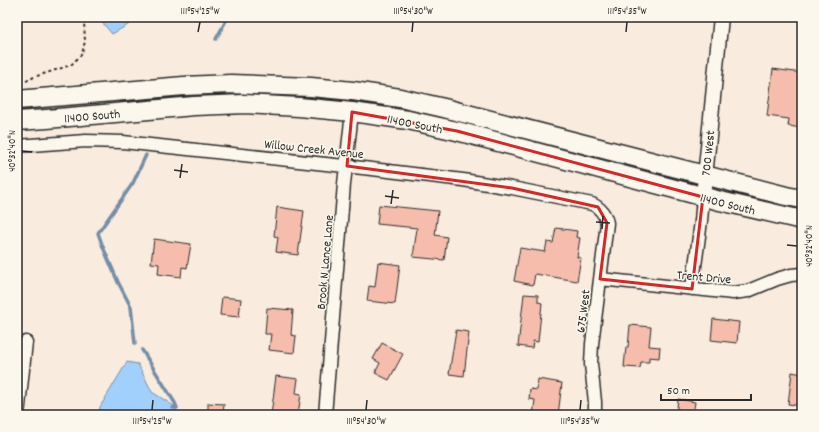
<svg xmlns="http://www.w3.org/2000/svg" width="819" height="432" font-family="Dekko,sans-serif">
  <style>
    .water { fill: #a1d0fc; stroke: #728ea8 }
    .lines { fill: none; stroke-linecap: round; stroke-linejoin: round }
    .stream { stroke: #728ea8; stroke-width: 3.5 }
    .building { fill: #f6bdad; stroke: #2b2b2b }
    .minor-casing { stroke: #2b2b2b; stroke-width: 15 }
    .tertiary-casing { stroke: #2b2b2b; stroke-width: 17 }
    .primary-casing { stroke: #2b2b2b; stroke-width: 21 }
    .path { stroke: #2b2b2b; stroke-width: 2; stroke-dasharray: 3 3; stroke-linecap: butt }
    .minor { stroke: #fbf7ec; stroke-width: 12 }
    .tertiary { stroke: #fbf7ec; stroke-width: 14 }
    .primary { stroke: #fbf7ec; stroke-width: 18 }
    .marked { fill: none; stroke: #d62828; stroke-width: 3; stroke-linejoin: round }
    .ticks { fill: none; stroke: #2b2b2b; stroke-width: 1.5 }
    .labels { text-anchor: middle; stroke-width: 3; stroke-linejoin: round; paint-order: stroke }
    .street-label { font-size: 13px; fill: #2b2b2b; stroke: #fbf7ec }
    .neatline { fill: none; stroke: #2b2b2b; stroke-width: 1.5 }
    .ticks-label { font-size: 10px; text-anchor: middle; fill: #2b2b2b }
  </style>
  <rect width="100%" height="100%" fill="#faebdf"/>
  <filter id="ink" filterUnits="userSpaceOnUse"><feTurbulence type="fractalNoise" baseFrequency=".025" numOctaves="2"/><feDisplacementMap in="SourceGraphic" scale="8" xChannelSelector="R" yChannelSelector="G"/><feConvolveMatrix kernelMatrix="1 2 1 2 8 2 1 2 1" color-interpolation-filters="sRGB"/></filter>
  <g filter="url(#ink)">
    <!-- water -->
    <path class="water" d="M 103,17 L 142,17 L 112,34 L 101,21 Z
      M 127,362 L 138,364 L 152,392 L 177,408 L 176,415 L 99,415 L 100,407 Z"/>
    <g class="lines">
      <!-- stream -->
      <path class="stream" d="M 216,39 L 228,17
        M 135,343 L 131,307 L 118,282 L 103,247 L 98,233 L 133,183 L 146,155
        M 142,350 L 175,403 L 177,408 L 173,408"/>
    </g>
    <!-- building -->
    <path class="building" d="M 773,69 L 802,73 L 802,128 L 788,126 L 789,119 L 767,116 Z
      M 379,205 L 438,211 L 435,235 L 447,237 L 444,260 L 413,257 L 417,228 L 377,224 Z
      M 277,207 L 304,211 L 298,255 L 276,252 L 278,237 L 274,236 Z
      M 556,228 L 577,231 L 576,237 L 580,238 L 577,257 L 581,258 L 577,281 L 535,274 L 533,285 L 514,281 L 520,248 L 545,252 L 547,242 L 553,243 Z
      M 154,239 L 191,244 L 187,268 L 182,267 L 181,277 L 158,274 L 159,264 L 151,263 Z
      M 378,262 L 400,265 L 395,304 L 367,301 L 369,286 L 375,287 Z
      M 524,294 L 538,295 L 538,302 L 542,303 L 538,342 L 533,341 L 532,348 L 518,346 Z
      M 222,297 L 241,299 L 239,317 L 220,315 Z
      M 267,308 L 293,310 L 291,335 L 296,336 L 294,353 L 269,350 L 271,334 L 265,334 Z
      M 713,319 L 739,322 L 737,343 L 711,340 Z
      M 630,325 L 651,327 L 649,346 L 660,347 L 659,358 L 649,357 L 649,362 L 641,362 L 640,368 L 624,367 L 626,347 L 628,347 Z
      M 456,330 L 469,332 L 464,376 L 449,374 Z
      M 382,343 L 403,354 L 389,380 L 375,373 L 380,363 L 373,359 Z
      M 792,372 L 802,374 L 802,406 L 788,404 Z
      M 276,376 L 298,379 L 296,393 L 301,394 L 298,415 L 271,415 Z
      M 538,379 L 562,383 L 558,415 L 533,415 L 535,400 L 529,399 L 530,389 L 537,390 Z
      M 678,399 L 695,402 L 693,415 L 676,415 Z
      M 208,403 L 224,404 L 223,415 L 208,415 Z"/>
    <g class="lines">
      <!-- minor casing -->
      <g class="minor-casing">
        <path id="minor" d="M 17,146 L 86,141 L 123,142 L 372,169 L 463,180 L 512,188 L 592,204 C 601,208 605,214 607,223 L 592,344 L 591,364 L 595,402 L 595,415
          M 600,279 L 733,293 L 748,291 L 777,279 L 791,275 L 802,274
          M 692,289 L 701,221 L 703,197
          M 18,415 L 26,342
          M 325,415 L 344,184 L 352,112"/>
      </g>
      <!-- tertiary casing -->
      <g class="tertiary-casing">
        <path id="tertiary" d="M 703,197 L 721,17"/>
      </g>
      <!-- primary casing -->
      <g class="primary-casing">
        <path id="primary" d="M 17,100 L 184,86 L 231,84 L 311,87 L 353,91 L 400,98 L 444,108 L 786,196 L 802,199
          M 17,121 L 47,119 L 194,106 L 245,104 L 299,107 L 352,112 L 408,120 L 457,131 L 720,201 L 802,220"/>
      </g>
      <!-- path -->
      <path class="path" d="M 26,81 L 34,77 L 71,65 L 82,54 L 85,41 L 84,22 L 85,17"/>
      <!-- minor -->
      <use href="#minor" class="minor"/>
      <!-- tertiary -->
      <use href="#tertiary" class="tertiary"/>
      <!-- primary -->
      <use href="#primary" class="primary"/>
    </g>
  </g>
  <!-- marked area -->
  <path class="marked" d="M 352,112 L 457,131 L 703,197 L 692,289 L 600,279 L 607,223 L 598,207 L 512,188 L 347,166 Z"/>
  <!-- ticks -->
  <path class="ticks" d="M 198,32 L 200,22M 412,32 L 413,22M 626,32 L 627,22M 22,151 L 32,152M 174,170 L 188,172M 180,178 L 182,164M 385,196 L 399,198M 391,204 L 393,190M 596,222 L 610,223M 602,229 L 603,216M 787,245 L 797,246M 152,410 L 153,400M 366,410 L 367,400M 580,410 L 581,400"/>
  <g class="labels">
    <!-- street labels -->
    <g class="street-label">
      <text transform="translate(92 115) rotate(-5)" y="5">11400 South</text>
      <text transform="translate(415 123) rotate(11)" y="5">11400 South</text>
      <text transform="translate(314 148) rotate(6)" y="5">Willow Creek Avenue</text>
      <text transform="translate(707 153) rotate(-84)" y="5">700 West</text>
      <text transform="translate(728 203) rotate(14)" y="5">11400 South</text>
      <text transform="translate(324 262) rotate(-85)" y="5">Brook N Lance Lane</text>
      <text transform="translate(704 276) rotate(5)" y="5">Trent Drive</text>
      <text transform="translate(582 311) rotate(-83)" y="5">675 West</text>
    </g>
  </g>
  <!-- margin -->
  <rect width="819" height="432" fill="none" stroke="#fbf7ec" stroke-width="44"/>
  <!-- scale -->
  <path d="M661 394v6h90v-6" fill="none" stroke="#2b2b2b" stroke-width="2"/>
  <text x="667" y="394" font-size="12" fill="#2b2b2b" stroke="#fbf7ec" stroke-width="3" paint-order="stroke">50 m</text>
  <rect x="22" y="22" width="775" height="388" class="neatline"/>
  <g class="ticks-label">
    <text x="200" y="14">111°54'25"W</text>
    <text x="413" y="14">111°54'30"W</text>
    <text x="627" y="14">111°54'35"W</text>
    <text transform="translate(11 151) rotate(-90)" y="4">40°32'40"N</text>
    <text transform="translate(808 246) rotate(-90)" y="4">40°32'40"N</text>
    <text x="152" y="424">111°54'25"W</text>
    <text x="366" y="424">111°54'30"W</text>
    <text x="580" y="424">111°54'35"W</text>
  </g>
</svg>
